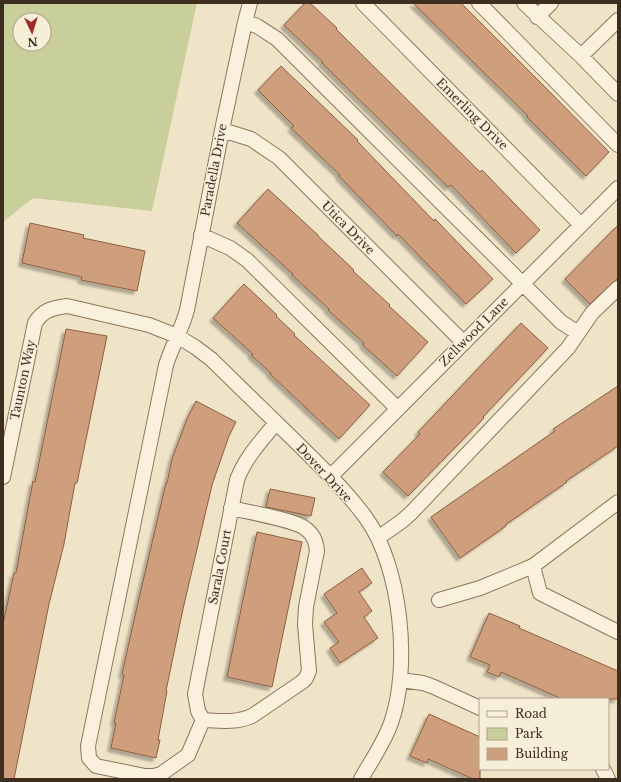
<svg xmlns="http://www.w3.org/2000/svg" width="621" height="782" font-family="'Libre Baskerville',serif">
  <style>
    .green { fill: #c9cf9b; fill-rule: evenodd }
    .building { fill: #cf9f7d; stroke: #8d5f41; filter: url(#shadow) }
    .lines { fill: none; stroke-linecap: round; stroke-linejoin: round }
    .minor-casing { stroke: #8d765c; stroke-width: 16 }
    .minor { stroke: #faf1dc; stroke-width: 14 }
    .labels { text-anchor: middle; stroke-width: 3; stroke-linejoin: round; paint-order: stroke }
    .street-label { font-size: 12px; fill: #3d2e20; stroke: #f7eed8 }
  </style>
  <defs>
    <filter id="shadow"><feDropShadow dx="-3.5" dy="3.5" stdDeviation="1" flood-color="#0004"/></filter>
  </defs>
  <rect width="100%" height="100%" fill="#f0e4c8"/>
  <!-- green -->
  <path class="green" d="M 3,3 L 197,3 L 152,211 L 33,198 L 3,222 ZM 20,20 L 44,20 L 44,44 L 20,44 Z"/>
  <!-- building -->
  <path class="building" d="M 305,3 L 310,3 L 337,28 L 336,29 L 480,172 L 482,170 L 540,230 L 516,253 L 451,185 L 448,187 L 322,63 L 323,62 L 284,25 Z
    M 413,3 L 461,3 L 541,83 L 609,152 L 586,176 L 527,117 L 528,116 Z
    M 281,66 L 358,140 L 357,141 L 434,221 L 435,219 L 493,279 L 466,304 L 398,234 L 397,236 L 339,176 L 340,175 L 291,128 L 294,126 L 258,90 Z
    M 268,189 L 318,235 L 318,236 L 354,270 L 353,271 L 390,305 L 389,306 L 428,342 L 397,376 L 363,345 L 364,343 L 328,310 L 329,309 L 292,275 L 293,274 L 237,223 Z
    M 30,223 L 84,235 L 83,238 L 145,251 L 137,291 L 81,280 L 82,277 L 22,263 Z
    M 618,225 L 618,278 L 590,304 L 565,279 Z
    M 244,284 L 277,315 L 276,316 L 295,334 L 294,335 L 370,405 L 339,439 L 270,374 L 271,373 L 251,355 L 253,354 L 213,318 Z
    M 521,323 L 548,348 L 483,417 L 484,418 L 408,496 L 383,472 L 420,434 L 418,432 Z
    M 66,329 L 107,336 L 83,454 L 77,483 L 75,483 L 64,544 L 49,604 L 14,779 L 3,779 L 3,624 L 14,573 L 16,573 L 33,481 L 35,482 Z
    M 618,386 L 618,446 L 566,481 L 567,482 L 505,525 L 506,526 L 460,558 L 431,517 L 555,431 L 553,429 Z
    M 196,401 L 236,422 L 229,436 L 212,485 L 183,609 L 166,691 L 167,691 L 158,740 L 160,740 L 156,758 L 111,748 L 116,723 L 114,723 L 124,675 L 122,674 L 137,607 L 166,483 L 167,483 L 172,459 L 187,419 Z
    M 270,489 L 315,498 L 311,516 L 266,507 Z
    M 257,532 L 302,542 L 272,687 L 227,677 Z
    M 362,568 L 372,583 L 359,592 L 372,611 L 364,617 L 378,638 L 340,663 L 330,648 L 339,642 L 324,622 L 337,613 L 324,594 Z
    M 489,613 L 520,626 L 519,628 L 618,671 L 618,699 L 562,699 L 501,672 L 499,677 L 487,672 L 490,665 L 470,657 Z
    M 429,714 L 480,737 L 480,779 L 473,779 L 428,759 L 427,763 L 410,756 Z"/>
  <g class="lines">
    <!-- minor casing -->
    <g class="minor-casing">
      <path id="minor" d="M 363,3 L 581,225
        M 479,3 L 618,145
        M 524,3 L 581,56 L 618,94
        M 537,17 L 551,3
        M 245,22 L 257,26 L 277,39 L 561,322 L 578,333
        M 581,56 L 618,20
        M 222,130 L 251,139 L 279,158 L 464,343
        M 201,235 L 230,248 L 247,260 L 398,409
        M 331,476 L 618,188
        M 3,477 L 35,323 C 43,310 52,308 67,306 L 149,325 L 177,336 L 195,347 L 211,359 C 239,386 266,413 294,440 C 319,465 345,489 366,518 C 401,566 411,667 391,723 C 384,743 371,761 361,779
        M 378,538 L 402,521 L 411,513 L 568,348 L 592,313 L 618,288
        M 533,566 L 540,593 L 618,632
        M 439,600 L 480,588 L 533,566 L 618,502
        M 400,680 L 423,683 L 434,687 L 480,708
        M 203,720 L 188,755 L 161,774 L 154,776 L 145,776 L 96,766 L 89,758 L 88,746 L 166,365 C 172,346 182,329 187,310 L 222,130 L 245,22 L 250,3
        M 203,720 C 221,721 236,723 252,716 L 302,682 L 306,678 L 309,671 L 305,624 L 306,607 L 317,551 C 316,542 314,535 306,529 C 296,520 247,512 231,508
        M 203,720 L 198,711 L 195,694 L 237,480 C 245,458 261,441 276,423
        M 603,769 L 608,779"/>
    </g>
    <!-- minor -->
    <use href="#minor" class="minor"/>
  </g>
  <g class="labels">
    <!-- street labels -->
    <g class="street-label">
      <text transform="translate(472 114) rotate(45)" y="4">Emerling Drive</text>
      <text transform="translate(214 170) rotate(-79)" y="4">Paradella Drive</text>
      <text transform="translate(348 228) rotate(45)" y="4">Utica Drive</text>
      <text transform="translate(474 332) rotate(-45)" y="4">Zellwood Lane</text>
      <text transform="translate(23 380) rotate(-78)" y="4">Taunton Way</text>
      <text transform="translate(324 473) rotate(47)" y="4">Dover Drive</text>
      <text transform="translate(220 567) rotate(-79)" y="4">Sarala Court</text>
    </g>
  </g>
  <!-- border -->
  <rect width="621" height="782" fill="none" stroke="#3d2e20" stroke-width="8"/>
  <!-- legend -->
  <rect x="479" y="698" width="130" height="72" fill="#f7eed8" stroke="#ada18e"/>
  <rect x="487" y="711" width="20" height="6" fill="#faf1dc" stroke="#ada18e"/>
  <text x="515" y="718" font-size="12" fill="#3d2e20">Road</text>
  <rect x="487" y="728" width="20" height="12" fill="#c9cf9b" stroke="#ada18e"/>
  <text x="515" y="738" font-size="12" fill="#3d2e20">Park</text>
  <rect x="487" y="748" width="20" height="12" fill="#cf9f7d" stroke="#ada18e"/>
  <text x="515" y="758" font-size="12" fill="#3d2e20">Building</text>
  <!-- north arrow -->
  <g transform="translate(32 32) rotate(176)"><circle r="19" fill="#f7eed8" stroke="#ada18e"/>
  <path d="M0-3L7 15L0 10L-7 15Z" fill="#9e2a2b"/>
  <text y="-6" font-size="11" font-weight="bold" text-anchor="middle" fill="#3d2e20">N</text>
  </g>
</svg>
